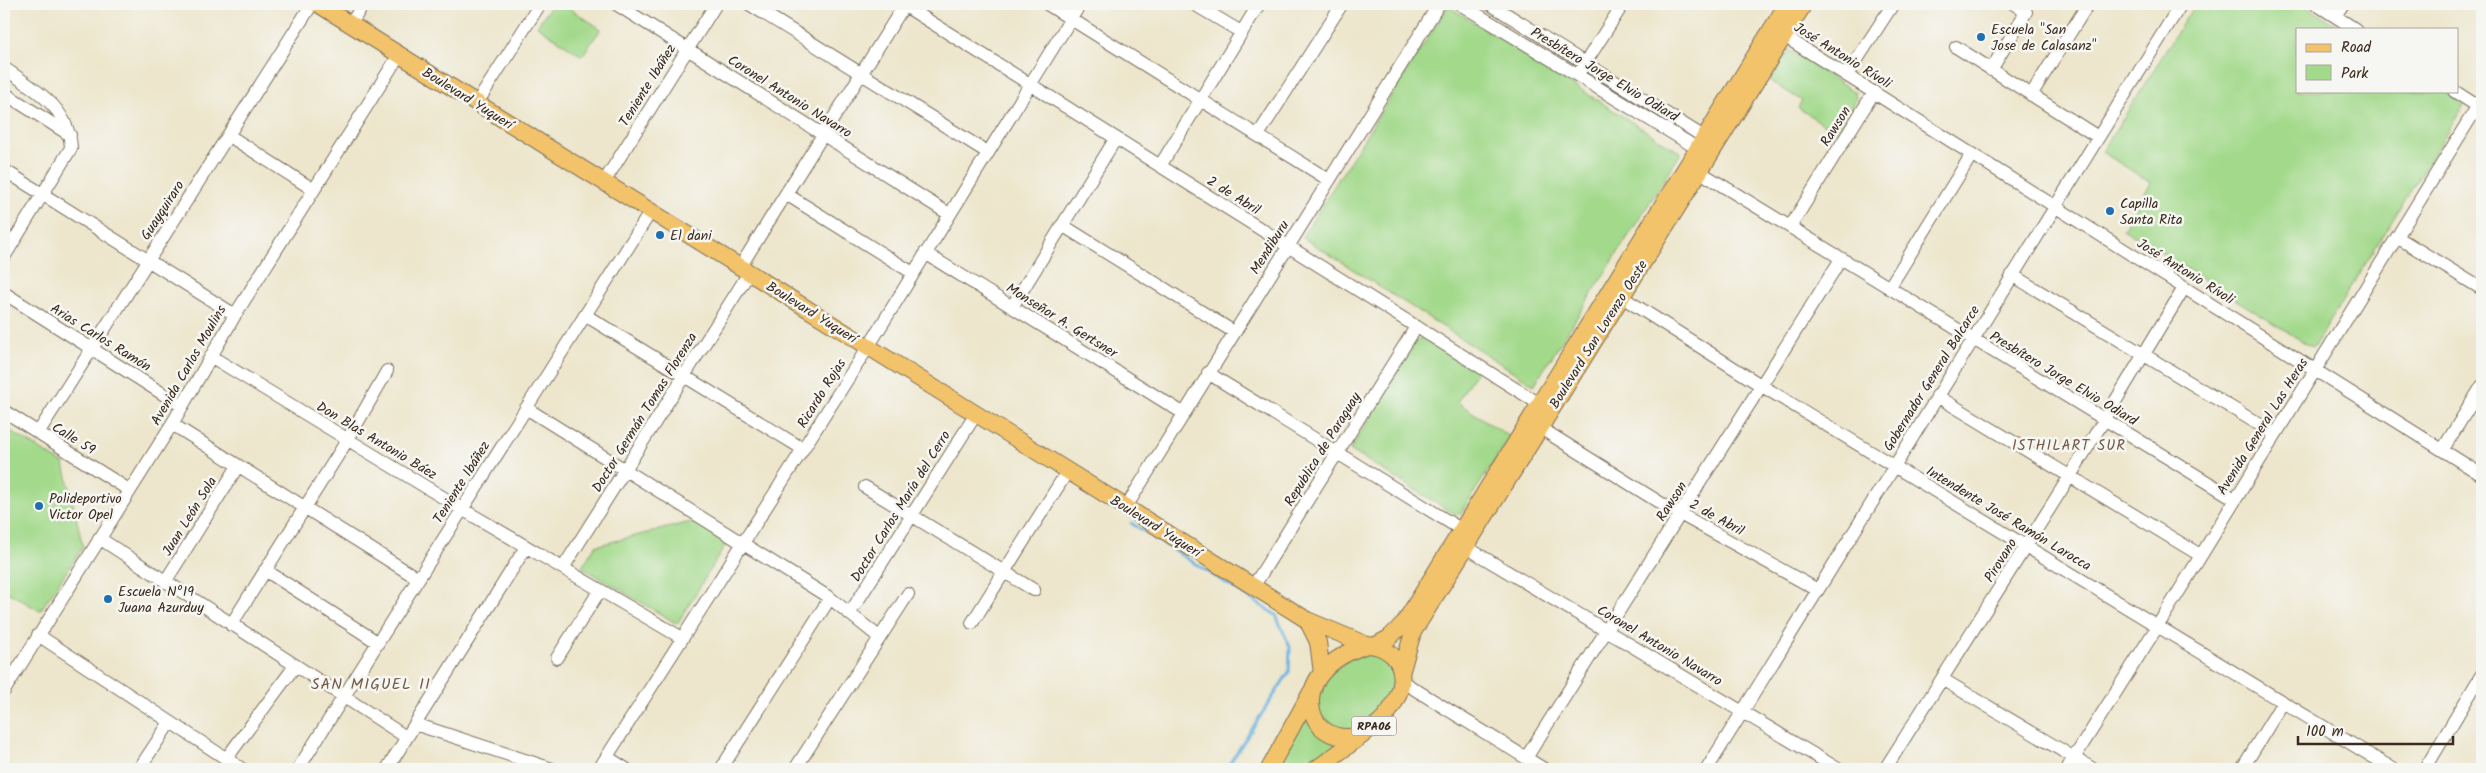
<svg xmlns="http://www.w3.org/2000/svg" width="2486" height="773" font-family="Kalam,sans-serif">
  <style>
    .green { fill: #a2d98a; stroke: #6e8254 }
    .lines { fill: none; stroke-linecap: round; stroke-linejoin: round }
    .stream { stroke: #65b0de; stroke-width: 3 }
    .minor-casing { stroke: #796c5b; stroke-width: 14 }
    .major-casing { stroke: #796c5b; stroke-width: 18 }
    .minor { stroke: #fff; stroke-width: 12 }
    .major { stroke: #f2c36a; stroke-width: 16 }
    .poi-dot { fill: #1f6fb2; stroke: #f6f6f2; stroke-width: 2 }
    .labels { text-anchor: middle; stroke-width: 5; stroke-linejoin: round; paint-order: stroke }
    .shield { fill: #f6f6f2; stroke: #73675e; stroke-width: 1 }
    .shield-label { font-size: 12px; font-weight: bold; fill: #3b2a1e }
    .poi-label { font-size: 14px; fill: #3b2a1e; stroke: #f6f6f2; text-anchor: start }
    .street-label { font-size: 14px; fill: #3b2a1e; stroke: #f6f6f2 }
    .neighbourhood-label { font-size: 15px; letter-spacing: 1px; fill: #755c49; stroke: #f6f6f2 }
    .quarter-label { font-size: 16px; letter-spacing: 1px; fill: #755c49; stroke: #f6f6f2 }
  </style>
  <rect width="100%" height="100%" fill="#f6f6f2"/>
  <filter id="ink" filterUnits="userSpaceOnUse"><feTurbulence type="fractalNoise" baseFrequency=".02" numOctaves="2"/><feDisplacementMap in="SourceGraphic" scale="10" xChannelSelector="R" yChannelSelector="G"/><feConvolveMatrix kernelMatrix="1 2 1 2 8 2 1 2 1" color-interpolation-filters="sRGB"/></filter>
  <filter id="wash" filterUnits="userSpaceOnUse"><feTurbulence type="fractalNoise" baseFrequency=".0096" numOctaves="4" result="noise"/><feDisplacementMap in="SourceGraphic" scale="20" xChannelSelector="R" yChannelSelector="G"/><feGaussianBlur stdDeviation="1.12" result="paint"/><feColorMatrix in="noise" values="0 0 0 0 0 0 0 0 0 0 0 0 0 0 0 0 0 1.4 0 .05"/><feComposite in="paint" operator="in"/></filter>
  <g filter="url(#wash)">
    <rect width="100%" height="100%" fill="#ede6cc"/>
    <!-- green -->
    <path class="green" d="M 552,4 L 563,4 L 601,29 L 582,56 L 537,26 Z
      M 2195,4 L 2303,4 L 2343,29 L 2297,29 L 2297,91 L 2442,91 L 2464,105 L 2313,348 L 2123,229 L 2151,183 L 2102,152 Z
      M 1448,6 L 1681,153 L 1534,385 L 1302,237 Z
      M 1789,50 L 1855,92 L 1856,100 L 1836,132 L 1798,108 L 1802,101 L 1770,81 Z
      M 1427,336 L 1478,369 L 1457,402 L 1510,437 L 1460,514 L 1456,515 L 1350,450 L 1417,340 Z
      M 4,427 L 64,464 L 83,547 L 40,611 L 4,590 Z
      M 695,521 L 728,541 L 677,624 L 582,567 L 595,546 Z
      M 1362,652 C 1388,656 1392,662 1399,687 C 1387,708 1361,743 1332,728 C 1327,726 1322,719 1317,716 C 1317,709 1315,702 1316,695 C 1318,678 1348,660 1362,652 Z
      M 1303,714 L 1340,743 L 1305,769 L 1273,769 Z"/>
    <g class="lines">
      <!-- stream -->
      <path class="stream" d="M 1131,523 L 1276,615 L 1290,647 L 1289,672 L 1226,769"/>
    </g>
  </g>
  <g filter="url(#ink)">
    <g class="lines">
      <!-- minor casing -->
      <g class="minor-casing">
        <path id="minor" d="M 616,4 L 949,214
          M 749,4 L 987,152
          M 902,4 L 1546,408
          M 1047,4 L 1329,180
          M 1194,4 L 1241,32
          M 1460,4 L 1705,153
          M 1490,4 L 1712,142
          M 2316,4 L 2355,29
          M 2335,16 L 2343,4
          M 351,24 L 363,4
          M 1776,31 L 2482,475
          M 1956,47 L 2098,137
          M 4,68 C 34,89 69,107 71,148 L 4,257
          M 1582,68 L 1623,4
          M 1991,70 L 2026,12 L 2014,4
          M 1847,75 L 1893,4
          M 2454,91 L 2482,109
          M 4,93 L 70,135
          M 2031,95 L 2088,4
          M 477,103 L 540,4
          M 228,135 L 314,190
          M 1258,135 L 1342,4
          M 1160,166 L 1259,4
          M 4,170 L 235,315
          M 1700,172 L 2235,499
          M 604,182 L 716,4
          M 786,194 L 913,273
          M 1062,225 L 1234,332
          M 1790,227 L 1874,92
          M 2397,237 L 2482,289
          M 925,253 L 1183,413
          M 740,267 L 905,4
          M 2012,275 L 2275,434
          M 1889,288 L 1972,154
          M 1614,292 L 1762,386 L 2393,769
          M 4,293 L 182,406
          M 1012,307 L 1116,138
          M 585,315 L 803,449
          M 212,357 L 462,509 L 682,638
          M 1208,373 L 1462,530
          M 1937,396 L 2200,555
          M 526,408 L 830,598 L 879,637
          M 4,411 L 129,490
          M 172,424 L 417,578
          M 1534,424 L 1662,504 L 1816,589
          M 38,433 L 312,4
          M 2443,449 L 2482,386
          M 865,487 L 1034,590
          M 1126,507 L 1439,4
          M 99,538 L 406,737
          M 1466,547 L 1838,769
          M 563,568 L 749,273
          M 265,570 L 377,642
          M 165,582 L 238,466
          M 1253,587 L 1416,327
          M 850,613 L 976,414
          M 972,623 L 1067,472
          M 231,625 L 348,439 L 387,371
          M 38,635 L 242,769
          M 557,658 L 600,590
          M 1942,679 L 2093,769
          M 1403,682 L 1544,769
          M 4,691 L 172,424 L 235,315 L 399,55
          M 415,724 L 552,769
          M 607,757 L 626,769
          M 1526,758 L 1841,259
          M 226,759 L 295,666
          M 139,769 L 170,722
          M 298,769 L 651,211
          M 387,769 L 526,547
          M 599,769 L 868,347 L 1080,4
          M 721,769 L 830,598
          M 795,769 L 908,594
          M 1707,769 L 2181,4
          M 1885,769 L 2070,476 L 2184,288
          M 2067,769 L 2157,627 L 2482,99
          M 2242,769 L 2283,702
          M 2425,769 L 2482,674"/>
      </g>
      <!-- major casing -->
      <g class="major-casing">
        <path id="major" d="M 318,4 L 1307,620 L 1367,645
          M 1307,620 L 1318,642 L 1322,673
          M 1367,645 C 1377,645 1383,648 1391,654 C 1421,680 1381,737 1348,737 C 1312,738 1300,698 1322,673 C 1334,658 1350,651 1367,645 Z
          M 1376,645 L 1389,638 L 1404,623 L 1787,4
          M 1402,670 L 1413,632 L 1804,4
          M 1269,769 L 1311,692
          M 1316,769 L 1363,735"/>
      </g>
      <!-- minor -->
      <use href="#minor" class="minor"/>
      <!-- major -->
      <use href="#major" class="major"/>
    </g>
  </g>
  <!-- markers -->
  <g class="poi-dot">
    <circle cx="1981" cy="37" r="5"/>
    <circle cx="2110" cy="211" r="5"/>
    <circle cx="660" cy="235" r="5"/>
    <circle cx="39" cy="506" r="5"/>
    <circle cx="108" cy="599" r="5"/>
  </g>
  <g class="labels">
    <!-- shield labels -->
    <rect class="shield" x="1351.5" y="716.5" width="45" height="19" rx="4"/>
    <g class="shield-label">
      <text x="1374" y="730">RPA06</text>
    </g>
    <!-- poi labels -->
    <g class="poi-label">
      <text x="1991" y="34">Escuela "San<tspan x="1991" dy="16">Jose de Calasanz"</tspan></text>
      <text x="2120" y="208">Capilla<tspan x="2120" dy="16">Santa Rita</tspan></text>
      <text x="670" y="240">El dani</text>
      <text x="49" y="503">Polideportivo<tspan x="49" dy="16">Victor Opel</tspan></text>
      <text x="118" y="596">Escuela Nº19<tspan x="118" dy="16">Juana Azurduy</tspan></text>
    </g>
    <!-- street labels -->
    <g class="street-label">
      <text transform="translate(1843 55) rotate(32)" y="5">José Antonio Rívoli</text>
      <text transform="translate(1605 74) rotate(31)" y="5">Presbítero Jorge Elvio Odiard</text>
      <text transform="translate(647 85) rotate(-58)" y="5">Teniente Ibáñez</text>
      <text transform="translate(790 96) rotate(32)" y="5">Coronel Antonio Navarro</text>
      <text transform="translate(468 98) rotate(32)" y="5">Boulevard Yuquerí</text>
      <text transform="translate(1835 126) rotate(-58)" y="5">Rawson</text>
      <text transform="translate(1234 195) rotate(32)" y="5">2 de Abril</text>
      <text transform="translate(162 210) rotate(-57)" y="5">Guayquiraro</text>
      <text transform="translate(1269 247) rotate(-58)" y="5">Mendiburu</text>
      <text transform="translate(2186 271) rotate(32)" y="5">José Antonio Rívoli</text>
      <text transform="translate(812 312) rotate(32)" y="5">Boulevard Yuquerí</text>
      <text transform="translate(1062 320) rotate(32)" y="5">Monseñor A. Gertsner</text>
      <text transform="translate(1598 334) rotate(-58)" y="5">Boulevard San Lorenzo Oeste</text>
      <text transform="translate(101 337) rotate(32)" y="5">Arias Carlos Ramón</text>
      <text transform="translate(188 365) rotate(-60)" y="5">Avenida Carlos Moulins</text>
      <text transform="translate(1931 378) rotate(-58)" y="5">Gobernador General Balcarce</text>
      <text transform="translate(2064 378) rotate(31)" y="5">Presbítero Jorge Elvio Odiard</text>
      <text transform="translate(821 393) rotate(-58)" y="5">Ricardo Rojas</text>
      <text transform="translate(644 412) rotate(-58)" y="5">Doctor Germán Tomas Florenza</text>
      <text transform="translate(2262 426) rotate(-58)" y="5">Avenida General Las Heras</text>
      <text transform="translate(74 438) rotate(32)" y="5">Calle 59</text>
      <text transform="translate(377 440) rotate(31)" y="5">Don Blas Antonio Báez</text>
      <text transform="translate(1322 449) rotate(-58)" y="5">Republica de Paraguay</text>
      <text transform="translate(461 482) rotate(-58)" y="5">Teniente Ibáñez</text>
      <text transform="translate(1671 501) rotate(-57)" y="5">Rawson</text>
      <text transform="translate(900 506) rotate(-58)" y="5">Doctor Carlos María del Cerro</text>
      <text transform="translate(189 516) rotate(-58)" y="5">Juan León Sola</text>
      <text transform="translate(1717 517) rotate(29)" y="5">2 de Abril</text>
      <text transform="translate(2009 518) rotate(31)" y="5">Intendente José Ramón Larocca</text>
      <text transform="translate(1156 526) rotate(32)" y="5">Boulevard Yuquerí</text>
      <text transform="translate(2000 560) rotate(-58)" y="5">Pirovano</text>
      <text transform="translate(1660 645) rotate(31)" y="5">Coronel Antonio Navarro</text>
    </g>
    <!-- neighbourhood labels -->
    <g class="neighbourhood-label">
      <text x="2069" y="450">ISTHILART SUR</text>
    </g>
    <!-- quarter labels -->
    <g class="quarter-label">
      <text x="371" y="689">SAN MIGUEL II</text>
    </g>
  </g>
  <!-- margin -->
  <rect width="2486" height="773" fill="none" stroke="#f6f6f2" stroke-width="20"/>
  <!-- legend -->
  <rect x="2296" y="28" width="162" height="65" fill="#f6f6f2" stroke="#aba49d"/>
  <rect x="2306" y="44" width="25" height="8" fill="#f2c36a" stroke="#aba49d"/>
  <text x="2341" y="52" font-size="15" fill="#3b2a1e">Road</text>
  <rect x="2306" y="65" width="25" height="15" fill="#a2d98a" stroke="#aba49d"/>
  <text x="2341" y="78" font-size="15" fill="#3b2a1e">Park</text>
  <!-- scale -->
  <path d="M2298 736v8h155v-8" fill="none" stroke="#3b2a1e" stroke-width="2.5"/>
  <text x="2306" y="736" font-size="15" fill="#3b2a1e" stroke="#f6f6f2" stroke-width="4" paint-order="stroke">100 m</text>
</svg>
